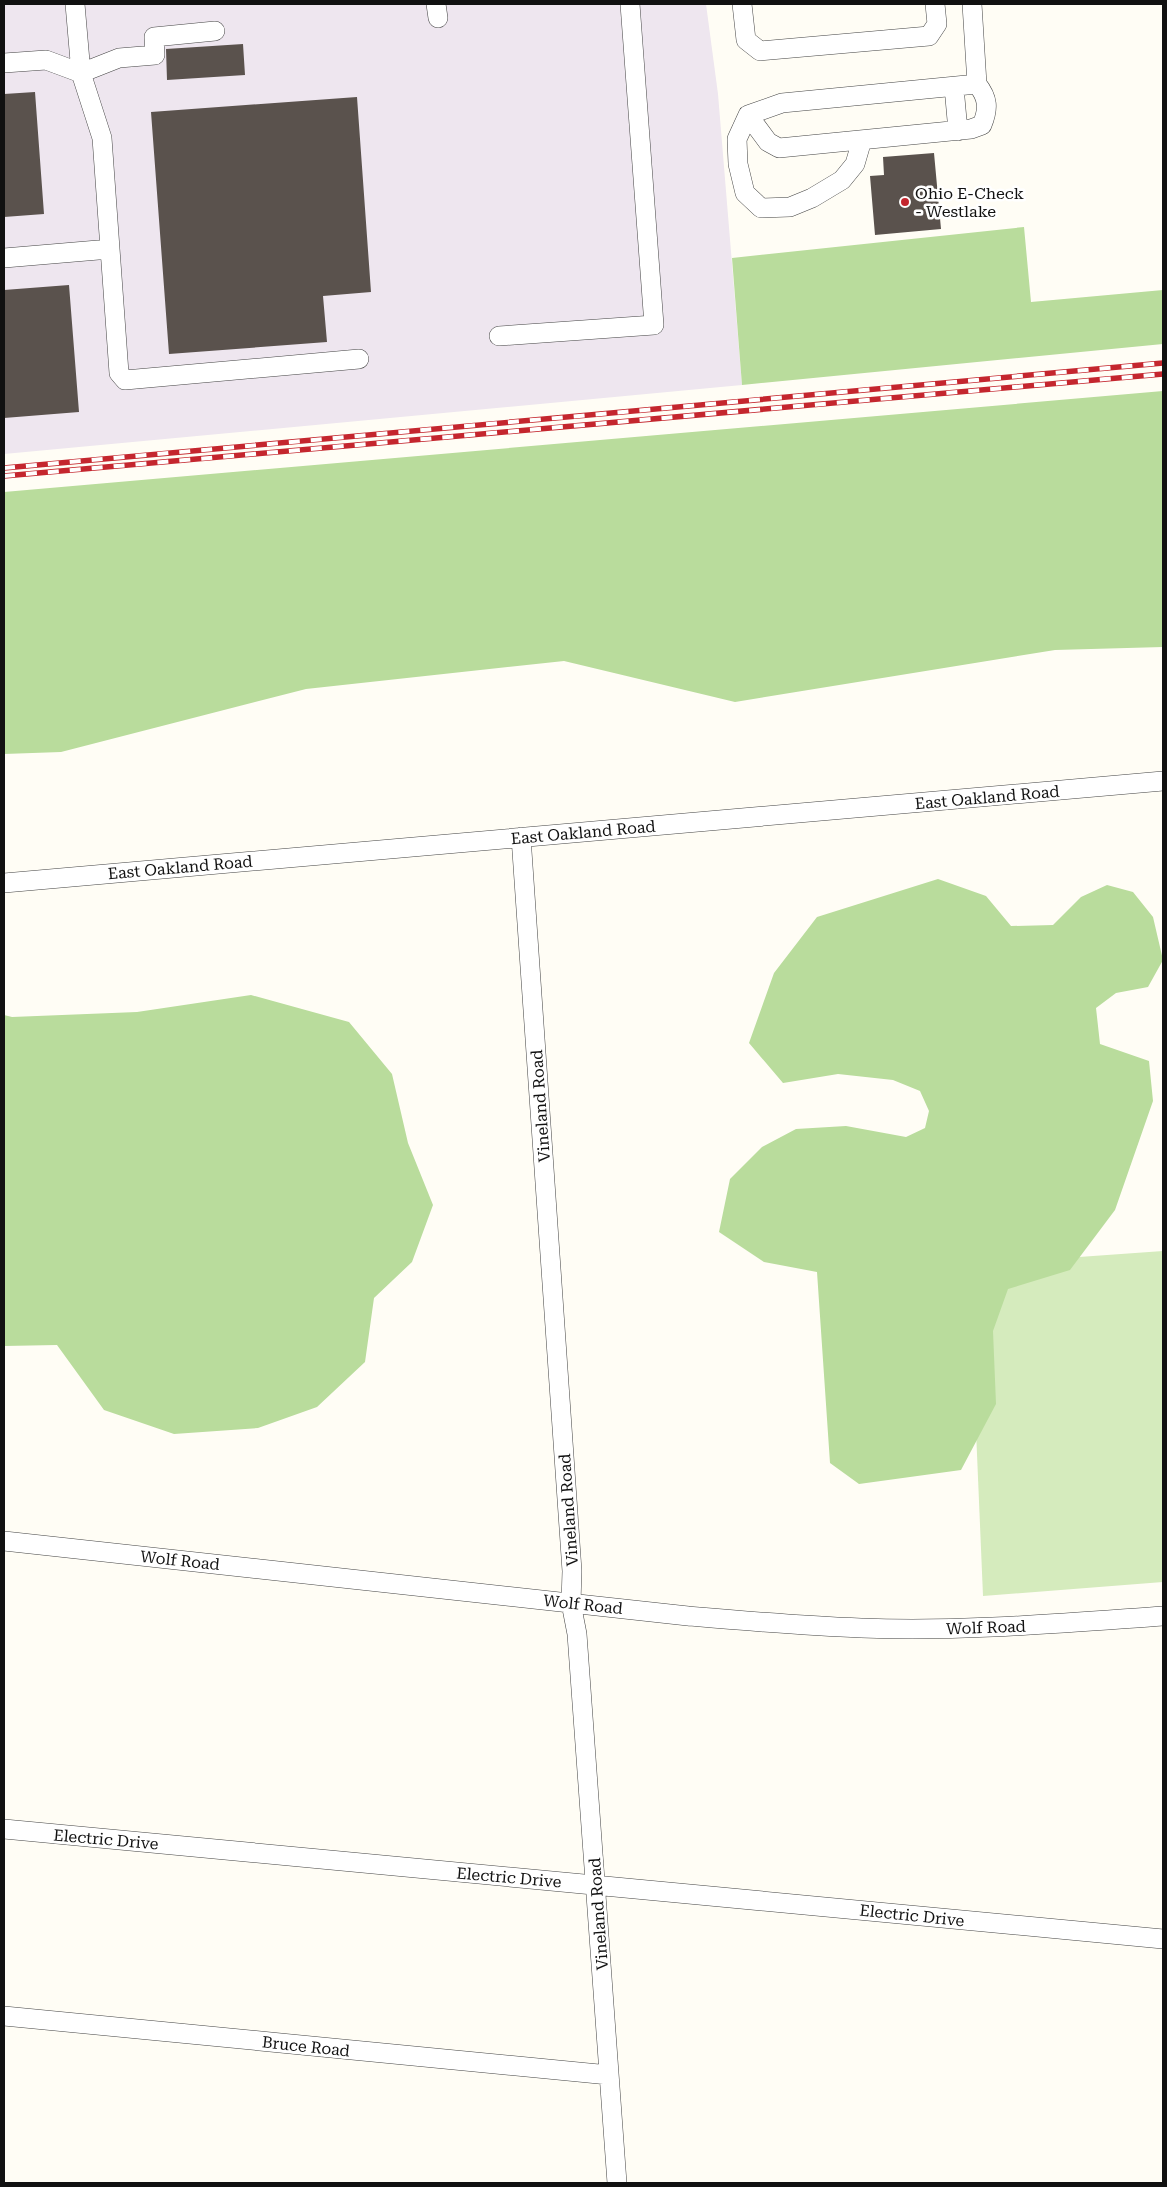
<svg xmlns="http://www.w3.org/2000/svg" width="1167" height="2187" font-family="'Roboto Serif',serif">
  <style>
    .industrial { fill: #eee6ef }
    .green { fill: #d5ebbd }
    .forest { fill: #b9dc9c }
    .building { fill: #5a524d }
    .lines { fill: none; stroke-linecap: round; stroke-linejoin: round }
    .minor-casing { stroke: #444; stroke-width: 20 }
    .minor { stroke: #fff; stroke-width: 19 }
    .rail-casing { stroke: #c4262e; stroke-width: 5.5 }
    .rail { stroke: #fff; stroke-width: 4; stroke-dasharray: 11; stroke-linecap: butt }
    .poi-dot { fill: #c4262e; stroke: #fff; stroke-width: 2 }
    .labels { text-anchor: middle; stroke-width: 5; stroke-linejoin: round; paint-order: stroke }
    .poi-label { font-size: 16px; fill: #111; stroke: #fff; text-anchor: start }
    .street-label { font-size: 16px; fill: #111; stroke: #fff }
  </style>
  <rect width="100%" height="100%" fill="#fffdf5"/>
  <!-- industrial -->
  <path class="industrial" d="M 4,4 L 706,4 L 718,94 L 742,385 L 4,454 Z"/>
  <!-- green -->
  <path class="green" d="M 1163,1251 L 1163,1582 L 983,1596 L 969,1265 Z"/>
  <!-- forest -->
  <path class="forest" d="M 1024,227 L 1031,302 L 1163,290 L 1163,344 L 742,385 L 732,258 Z
    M 1163,391 L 1163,647 L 1055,650 L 735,702 L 564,661 L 306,689 L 61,752 L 4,754 L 4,492 Z
    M 938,879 L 986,896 L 1011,926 L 1053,925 L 1081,897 L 1107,885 L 1133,892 L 1153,917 L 1163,960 L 1148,987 L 1116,993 L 1096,1008 L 1100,1044 L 1149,1061 L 1153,1101 L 1115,1210 L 1070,1270 L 1008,1289 L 993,1331 L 996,1404 L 961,1470 L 859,1484 L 830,1463 L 817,1272 L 764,1262 L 719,1232 L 730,1179 L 762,1147 L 796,1129 L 846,1126 L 906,1137 L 925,1128 L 929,1111 L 920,1091 L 893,1080 L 838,1074 L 783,1083 L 749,1043 L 774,973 L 817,917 Z
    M 251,995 L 349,1022 L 392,1074 L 408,1143 L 433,1205 L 412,1262 L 374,1298 L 365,1362 L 317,1407 L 258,1428 L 174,1434 L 104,1410 L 57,1345 L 4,1346 L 4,1015 L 12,1017 L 137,1012 Z"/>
  <!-- building -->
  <path class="building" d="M 243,44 L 245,75 L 167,80 L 166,49 Z
    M 35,92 L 44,214 L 4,217 L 4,94 Z
    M 357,97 L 371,292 L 323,296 L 327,342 L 169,354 L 151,112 Z
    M 934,153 L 941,229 L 875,235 L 870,176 L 884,175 L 883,157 Z
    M 69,285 L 79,412 L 4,418 L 4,290 Z"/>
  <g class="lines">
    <!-- minor casing -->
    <g class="minor-casing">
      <path id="minor" d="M 75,4 L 81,73 L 102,138 L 119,373 L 125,380 L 359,359
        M 436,4 L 438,18
        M 742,4 L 746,40 L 760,51 L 929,36 L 937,24 L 935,4
        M 4,63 L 46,60 L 81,73 L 119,58 L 155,55 L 154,37 L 215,31
        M 954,87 L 958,131
        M 748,115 L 768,142 L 779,148 L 971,129 L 982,125 C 989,108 988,98 977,84
        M 862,140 L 855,164 L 842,180 L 812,198 L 790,207 L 761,208 L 745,193 L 738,164 L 737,139 L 748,115 L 782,103 L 977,84 L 972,4
        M 4,258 L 110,249
        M 499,336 L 654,325 L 630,4
        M 521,837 L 572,1571 L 571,1603 L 577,1634 L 617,2183
        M 4,883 L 1163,781
        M 4,1541 L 688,1616 C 746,1621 803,1626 861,1628 C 962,1632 1063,1623 1163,1616
        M 4,1829 L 1163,1939
        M 4,2016 L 609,2075"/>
    </g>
    <!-- minor -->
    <use href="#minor" class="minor"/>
    <!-- rail casing -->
    <g class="rail-casing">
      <path id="rail" d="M 4,468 L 1163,363
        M 4,476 L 1163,374"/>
    </g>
    <!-- rail -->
    <use href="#rail" class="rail"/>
  </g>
  <!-- markers -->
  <circle class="poi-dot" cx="905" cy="202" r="5"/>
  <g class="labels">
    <!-- poi labels -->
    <g class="poi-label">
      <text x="915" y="199">Ohio E-Check<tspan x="915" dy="18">- Westlake</tspan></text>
    </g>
    <!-- street labels -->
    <g class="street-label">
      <text transform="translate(987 797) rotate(-5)" y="6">East Oakland Road</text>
      <text transform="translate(583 832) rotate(-5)" y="6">East Oakland Road</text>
      <text transform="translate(180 867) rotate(-5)" y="6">East Oakland Road</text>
      <text transform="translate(540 1106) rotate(-94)" y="6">Vineland Road</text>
      <text transform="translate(568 1510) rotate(-94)" y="6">Vineland Road</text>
      <text transform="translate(180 1560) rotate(6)" y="6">Wolf Road</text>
      <text transform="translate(583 1604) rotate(6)" y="6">Wolf Road</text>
      <text transform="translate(986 1627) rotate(-2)" y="6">Wolf Road</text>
      <text transform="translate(106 1839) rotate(5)" y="6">Electric Drive</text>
      <text transform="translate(509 1877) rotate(5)" y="6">Electric Drive</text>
      <text transform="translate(598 1914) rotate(-94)" y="6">Vineland Road</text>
      <text transform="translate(912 1915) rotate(6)" y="6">Electric Drive</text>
      <text transform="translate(306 2046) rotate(6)" y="6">Bruce Road</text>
    </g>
  </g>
  <!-- border -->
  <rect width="1167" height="2187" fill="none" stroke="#111111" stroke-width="10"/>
</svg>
